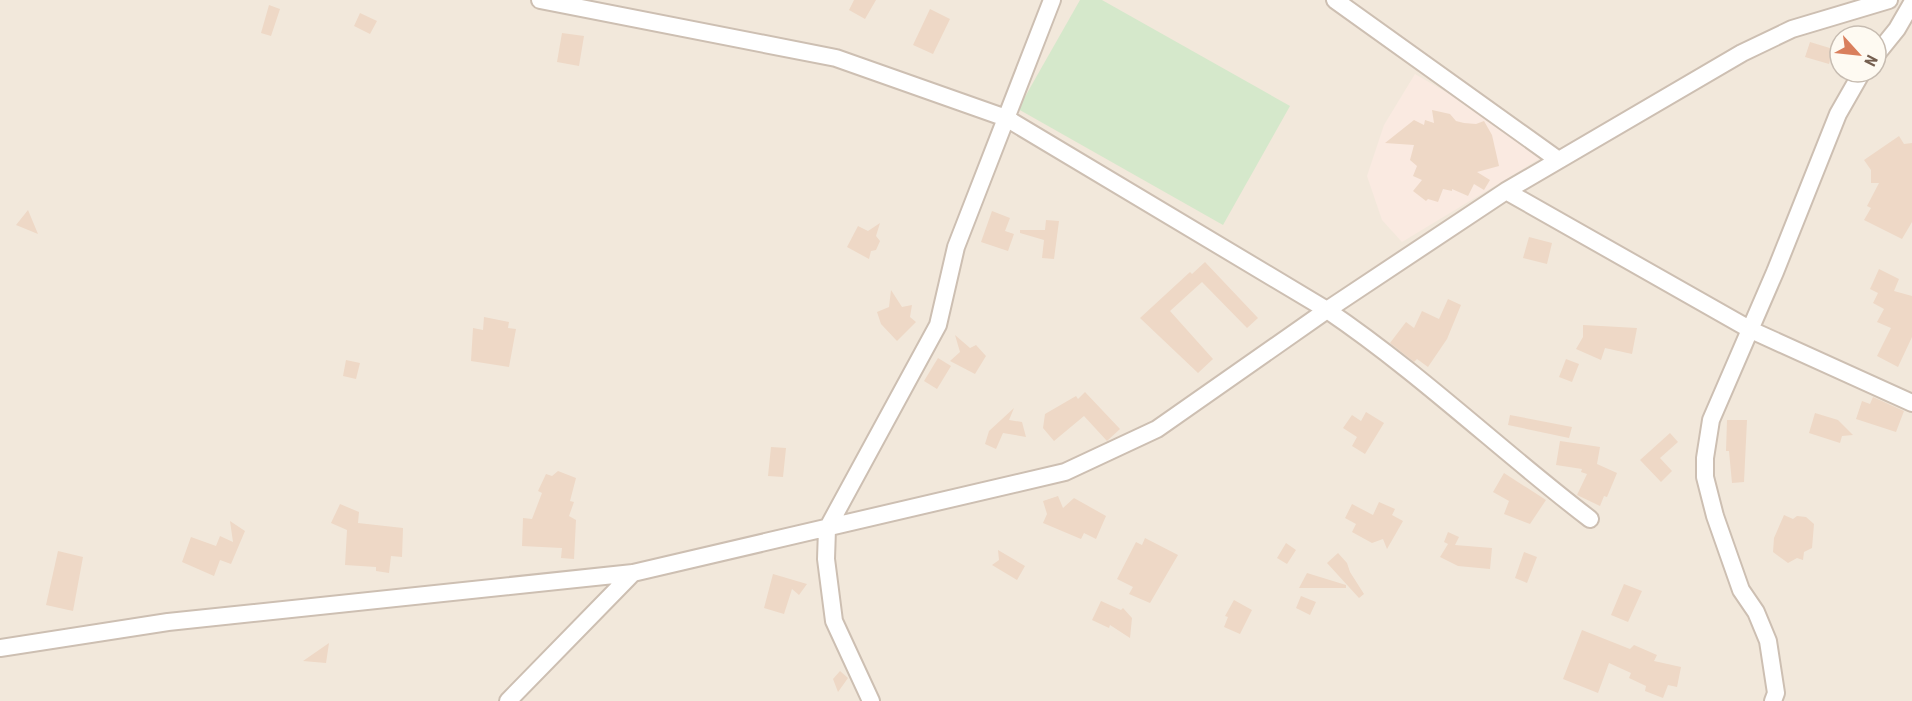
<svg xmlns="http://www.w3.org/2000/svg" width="1912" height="701" font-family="'Roboto Condensed',sans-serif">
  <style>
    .residential { fill: #f2e8db; fill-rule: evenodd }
    .commercial { fill: #faeae1 }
    .green { fill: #d5e8cb }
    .building { fill: #eed8c6 }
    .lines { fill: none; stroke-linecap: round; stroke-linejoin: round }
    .street-casing { stroke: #cdbfb2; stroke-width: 20 }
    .street { stroke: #fff; stroke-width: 16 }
  </style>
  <rect width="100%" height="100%" fill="#fbf6ec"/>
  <!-- residential -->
  <path class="residential" d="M 0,0 L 1912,0 L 1912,701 L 0,701 ZM 1840,36 L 1876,36 L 1876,72 L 1840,72 Z"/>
  <!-- commercial -->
  <path class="commercial" d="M 1415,74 L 1499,123 L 1544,156 L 1402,242 L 1382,220 L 1367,176 L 1384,125 Z"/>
  <!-- green -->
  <path class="green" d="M 1080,0 L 1102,0 L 1290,106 L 1223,225 L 1018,109 Z"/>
  <!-- building -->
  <path class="building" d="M 854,0 L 876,0 L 865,19 L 849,10 Z
    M 269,5 L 280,9 L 271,36 L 261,33 Z
    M 930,9 L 950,19 L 933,54 L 913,45 Z
    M 360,13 L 377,21 L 370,34 L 354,26 Z
    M 562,33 L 584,36 L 579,66 L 557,62 Z
    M 1810,42 L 1833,49 L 1829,64 L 1805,57 Z
    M 1432,110 L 1450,114 L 1456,121 L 1464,123 L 1476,124 L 1484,121 L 1492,135 L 1499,166 L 1477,172 L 1490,180 L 1484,190 L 1474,184 L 1468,196 L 1452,189 L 1452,191 L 1443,189 L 1438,202 L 1428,199 L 1426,201 L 1413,191 L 1422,180 L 1413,176 L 1417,166 L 1410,160 L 1414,145 L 1385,143 L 1414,120 L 1424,125 L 1425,120 L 1434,123 Z
    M 1899,136 L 1904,144 L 1912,143 L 1912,222 L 1902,239 L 1864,220 L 1871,208 L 1867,206 L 1879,183 L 1871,183 L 1871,170 L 1864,160 Z
    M 28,210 L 38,234 L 16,225 Z
    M 992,211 L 1010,218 L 1005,231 L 1014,234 L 1008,251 L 981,242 Z
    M 1046,220 L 1059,221 L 1054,259 L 1042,258 L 1044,240 L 1020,233 L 1020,230 L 1045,230 Z
    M 880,223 L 876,236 L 880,241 L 876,250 L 871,251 L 869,259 L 847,247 L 858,226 L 868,231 Z
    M 1529,237 L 1552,243 L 1547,264 L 1523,258 Z
    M 1205,262 L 1258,318 L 1247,328 L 1202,282 L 1170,311 L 1213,359 L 1198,373 L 1140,318 L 1190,272 L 1192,274 Z
    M 1879,269 L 1899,279 L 1894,291 L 1912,296 L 1912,337 L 1898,367 L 1877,356 L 1891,328 L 1877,322 L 1884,309 L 1873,303 L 1878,293 L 1870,289 Z
    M 891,290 L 902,307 L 912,305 L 910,317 L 916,322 L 897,341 L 881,324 L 877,312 L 889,307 Z
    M 1448,299 L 1461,305 L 1447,339 L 1428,367 L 1417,359 L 1414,362 L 1390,343 L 1406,322 L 1414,328 L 1422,311 L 1439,319 Z
    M 484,317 L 509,322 L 508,328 L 516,329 L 509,367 L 471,361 L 473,328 L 483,330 Z
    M 1583,325 L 1637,328 L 1632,354 L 1605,348 L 1601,360 L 1576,349 L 1583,337 Z
    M 955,335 L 970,348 L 976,345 L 986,356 L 975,374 L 950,361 L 960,352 Z
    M 938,358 L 951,366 L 937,389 L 924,381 Z
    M 1566,359 L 1579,364 L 1572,382 L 1559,377 Z
    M 346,360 L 360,363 L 356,379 L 343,376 Z
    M 1085,392 L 1120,429 L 1107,441 L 1084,416 L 1054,441 L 1043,428 L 1045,414 L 1076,396 L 1078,399 Z
    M 1873,397 L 1904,411 L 1896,432 L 1856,419 L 1862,401 L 1870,404 Z
    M 1014,408 L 1009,420 L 1022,422 L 1026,437 L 1003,433 L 996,449 L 985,444 L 989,431 Z
    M 1366,412 L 1384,423 L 1365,454 L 1352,446 L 1357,437 L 1343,428 L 1352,415 L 1361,421 Z
    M 1815,413 L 1838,420 L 1853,435 L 1842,436 L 1840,443 L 1809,433 Z
    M 1510,415 L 1572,427 L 1569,438 L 1508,425 Z
    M 1727,420 L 1747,420 L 1744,482 L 1732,483 L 1729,451 L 1726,451 Z
    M 1670,433 L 1678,442 L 1660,458 L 1672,471 L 1661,482 L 1640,460 Z
    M 1560,441 L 1600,447 L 1597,464 L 1617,473 L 1607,497 L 1604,496 L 1600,506 L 1577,495 L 1587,474 L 1581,472 L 1582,469 L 1556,465 Z
    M 771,447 L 786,448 L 783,477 L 768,476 Z
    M 558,471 L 576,478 L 570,501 L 574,502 L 569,516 L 576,520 L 574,559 L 561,558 L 562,548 L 522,546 L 523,518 L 532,519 L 542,493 L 538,491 L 546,474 L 552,476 Z
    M 1504,473 L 1546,500 L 1530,524 L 1504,514 L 1509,501 L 1493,492 Z
    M 1058,496 L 1063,508 L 1074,498 L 1106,516 L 1096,539 L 1084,533 L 1081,539 L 1043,523 L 1047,514 L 1043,501 Z
    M 1379,502 L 1395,509 L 1392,515 L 1403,521 L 1387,549 L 1383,539 L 1372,543 L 1352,532 L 1356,524 L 1345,518 L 1352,504 L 1373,515 Z
    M 340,504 L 359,512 L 358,523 L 403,528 L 402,557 L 391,556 L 389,573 L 376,571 L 376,567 L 345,565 L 347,530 L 331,523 Z
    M 1784,515 L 1793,519 L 1797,516 L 1806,517 L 1814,524 L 1812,548 L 1804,552 L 1803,560 L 1797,558 L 1788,563 L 1773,552 L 1774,538 Z
    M 230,521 L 245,531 L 231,564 L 220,560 L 214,576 L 182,562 L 191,537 L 216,546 L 220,536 L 233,542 Z
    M 1448,532 L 1459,537 L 1455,545 L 1492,548 L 1490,569 L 1458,566 L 1440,557 L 1448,544 L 1444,542 Z
    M 1145,538 L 1178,555 L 1150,603 L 1129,594 L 1133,587 L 1117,579 L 1136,542 L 1142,545 Z
    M 1286,543 L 1296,550 L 1287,564 L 1277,558 Z
    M 998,550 L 1025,566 L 1017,580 L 992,565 L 999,560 Z
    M 58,551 L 83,557 L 73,611 L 46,605 Z
    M 1524,552 L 1537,557 L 1527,583 L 1515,578 Z
    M 1338,553 L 1347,563 L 1350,572 L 1364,594 L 1359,598 L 1327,563 Z
    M 1307,573 L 1346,585 L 1346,588 L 1299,588 Z
    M 773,574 L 807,584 L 799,595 L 792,589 L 784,614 L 764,608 Z
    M 1624,584 L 1642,591 L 1628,622 L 1611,615 Z
    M 1301,596 L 1316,602 L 1310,615 L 1296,608 Z
    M 1234,600 L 1252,610 L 1240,634 L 1224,627 L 1228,617 L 1225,616 Z
    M 1101,601 L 1121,610 L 1123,608 L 1132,618 L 1130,638 L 1110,625 L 1109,628 L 1092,620 Z
    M 1582,630 L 1630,649 L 1634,645 L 1657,655 L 1654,661 L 1681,667 L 1677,687 L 1668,685 L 1663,698 L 1645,691 L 1646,686 L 1629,678 L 1631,673 L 1609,663 L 1598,693 L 1563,679 Z
    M 329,643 L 326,663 L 303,661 Z
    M 840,671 L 848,678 L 838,692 L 833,679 Z"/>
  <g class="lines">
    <!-- street casing -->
    <g class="street-casing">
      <path id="street" d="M 540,0 L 836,58 L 1006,118 L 1327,310 C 1420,373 1501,451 1590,519
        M 1335,0 L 1557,159
        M 1876,55 L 1897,29 L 1912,3
        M 1506,191 L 1751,330 L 1912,403
        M 0,648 L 168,622 L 633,573 L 1065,472 L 1157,429 L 1327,310 L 1506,191 L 1742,53 L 1792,29 L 1889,0
        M 508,701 L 633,573
        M 871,701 L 834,621 L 826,559 L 827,529 L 938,325 L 956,247 L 1052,0
        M 1773,701 L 1776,693 L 1768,641 L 1756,612 L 1741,590 L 1715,516 L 1705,477 L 1705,458 L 1711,420 L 1775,272 L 1838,114 L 1862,72"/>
    </g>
    <!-- street -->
    <use href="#street" class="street"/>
  </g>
  <!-- north arrow -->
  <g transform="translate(1858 54) rotate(117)"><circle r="28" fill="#fefaf2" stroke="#c7bcb1" stroke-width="1.5"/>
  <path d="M0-4.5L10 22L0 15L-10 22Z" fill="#d97f5d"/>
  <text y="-9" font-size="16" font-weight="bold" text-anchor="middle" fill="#755f50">N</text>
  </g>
</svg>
